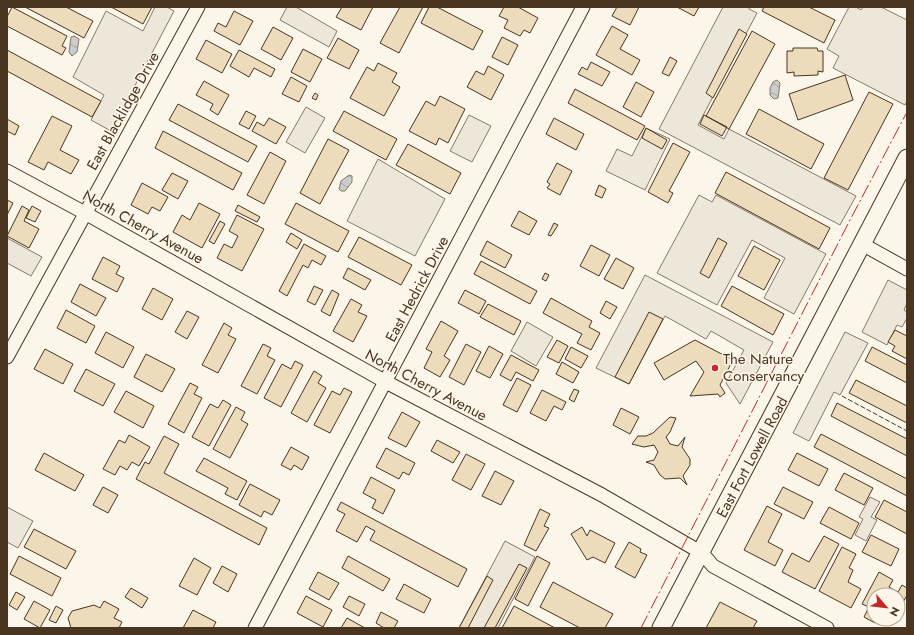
<svg xmlns="http://www.w3.org/2000/svg" width="914" height="635" font-family="Jost,sans-serif">
  <style>
    .parking { fill: #ede7d9; stroke: #887966 }
    .water { fill: url(#water-waves); stroke: #887966 }
    .building { fill: #ecdcbc; stroke: #4a3520 }
    .lines { fill: none; stroke-linecap: round; stroke-linejoin: round }
    .minor-casing { stroke: #4a3520; stroke-width: 15 }
    .major-casing { stroke: #4a3520; stroke-width: 19 }
    .minor { stroke: #fbf6e9; stroke-width: 13 }
    .major { stroke: #fbf6e9; stroke-width: 17 }
    .fence { stroke: #4a3520; stroke-width: 1; stroke-dasharray: 5 2; stroke-linecap: butt }
    .power { stroke: #c62828; stroke-width: 1; stroke-dasharray: 14 3 2 3; stroke-linecap: butt }
    .poi-dot { fill: #c62828; stroke: #fbf6e9; stroke-width: 1.5 }
    .labels { text-anchor: middle; stroke-width: 3; stroke-linejoin: round; paint-order: stroke }
    .street-label { font-size: 15px; fill: #4a3520; stroke: #fbf6e9 }
    .poi-label { font-size: 15px; fill: #4a3520; stroke: #fbf6e9; text-anchor: start }
  </style>
  <defs>
    <pattern id="water-waves" width="16" height="10" patternUnits="userSpaceOnUse"><rect width="16" height="10" fill="#c9cecd"/><path d="M0 5q4-4 8 0t8 0" fill="none" stroke="#a5a8a6"/></pattern>
  </defs>
  <rect width="100%" height="100%" fill="#fbf6e9"/>
  <!-- parking -->
  <path class="parking" d="M 155,7 L 167,7 L 174,11 L 111,131 L 91,120 L 104,95 L 73,77 L 106,11 L 143,31 Z
    M 287,7 L 296,7 L 337,31 L 329,47 L 280,20 Z
    M 723,7 L 749,7 L 749,9 L 757,13 L 698,125 L 724,139 L 729,129 L 856,196 L 840,225 L 659,129 Z
    M 849,7 L 856,7 L 861,10 L 863,7 L 881,7 L 907,20 L 907,101 L 905,105 L 833,68 L 839,56 L 827,49 Z
    M 306,107 L 325,118 L 305,153 L 286,142 Z
    M 469,115 L 491,126 L 472,162 L 450,151 Z
    M 646,128 L 670,139 L 645,190 L 606,171 L 617,149 L 632,156 Z
    M 378,159 L 445,199 L 415,256 L 347,221 Z
    M 699,195 L 712,202 L 716,195 L 826,254 L 794,314 L 764,298 L 785,258 L 752,240 L 717,305 L 657,273 Z
    M 7,238 L 42,257 L 31,276 L 7,263 Z
    M 645,275 L 773,342 L 740,404 L 726,383 L 744,350 L 711,331 L 706,339 L 665,316 L 629,384 L 596,368 Z
    M 888,280 L 907,290 L 907,303 L 904,310 L 907,312 L 907,318 L 902,327 L 897,325 L 887,345 L 862,332 Z
    M 527,322 L 553,337 L 536,366 L 511,351 Z
    M 845,332 L 868,343 L 840,395 L 834,392 L 809,441 L 793,433 Z
    M 870,497 L 880,502 L 871,517 L 877,520 L 866,541 L 855,535 L 863,519 L 859,517 Z
    M 7,507 L 33,521 L 18,548 L 7,542 Z
    M 505,541 L 535,557 L 498,628 L 459,628 Z"/>
  <!-- water -->
  <path class="water" d="M 74,36 L 79,39 L 77,52 L 72,56 L 69,52 L 71,37 Z
    M 777,80 L 780,83 L 778,98 L 774,99 L 770,95 L 770,88 L 773,82 Z
    M 349,175 L 352,176 L 352,182 L 345,191 L 341,191 L 339,189 L 341,181 Z"/>
  <!-- building -->
  <path class="building" d="M 12,7 L 67,36 L 62,46 L 66,48 L 62,55 L 7,26 L 7,17 Z
    M 25,7 L 66,7 L 93,21 L 84,38 Z
    M 111,7 L 152,7 L 143,24 Z
    M 342,7 L 373,7 L 361,30 L 336,17 Z
    M 400,7 L 423,7 L 399,53 L 380,43 Z
    M 429,7 L 437,7 L 483,31 L 473,50 L 421,23 Z
    M 504,7 L 518,7 L 538,18 L 530,33 L 524,30 L 520,36 L 504,28 L 508,20 L 499,16 Z
    M 617,7 L 639,7 L 630,25 L 612,16 Z
    M 677,7 L 699,7 L 694,16 Z
    M 764,7 L 809,7 L 835,20 L 824,43 L 762,11 Z
    M 234,11 L 253,21 L 240,45 L 214,31 L 218,23 L 226,27 Z
    M 612,26 L 628,35 L 620,49 L 640,60 L 632,75 L 596,55 Z
    M 273,27 L 293,38 L 281,60 L 261,49 Z
    M 739,29 L 747,34 L 713,98 L 706,93 Z
    M 752,31 L 775,44 L 729,129 L 706,116 Z
    M 502,37 L 518,45 L 508,65 L 492,57 Z
    M 338,38 L 359,50 L 349,69 L 327,58 Z
    M 206,40 L 232,54 L 222,73 L 196,59 Z
    M 793,48 L 817,48 L 818,51 L 823,51 L 823,72 L 818,71 L 818,75 L 794,76 L 794,72 L 787,73 L 787,51 L 793,51 Z
    M 303,49 L 322,59 L 310,82 L 291,72 Z
    M 7,50 L 101,101 L 92,117 L 7,71 Z
    M 239,50 L 275,69 L 271,77 L 254,68 L 249,77 L 230,66 Z
    M 670,57 L 677,61 L 669,76 L 662,73 Z
    M 591,62 L 610,72 L 602,86 L 578,74 L 582,67 L 587,70 Z
    M 378,63 L 397,73 L 392,82 L 400,87 L 384,116 L 350,98 L 367,67 L 374,71 Z
    M 488,66 L 504,75 L 491,100 L 467,87 L 476,71 L 484,75 Z
    M 845,75 L 853,100 L 798,120 L 789,94 Z
    M 291,77 L 307,86 L 299,102 L 282,94 Z
    M 204,81 L 229,95 L 218,115 L 210,110 L 213,104 L 196,95 Z
    M 636,82 L 654,92 L 641,117 L 623,107 Z
    M 575,89 L 645,126 L 637,140 L 568,103 Z
    M 869,92 L 893,104 L 848,190 L 824,178 Z
    M 315,93 L 318,95 L 316,100 L 312,98 Z
    M 440,96 L 465,109 L 448,143 L 439,138 L 436,145 L 409,131 L 426,101 L 435,106 Z
    M 178,104 L 257,146 L 248,162 L 169,120 Z
    M 759,109 L 824,144 L 811,169 L 746,134 Z
    M 246,111 L 256,116 L 249,129 L 239,124 Z
    M 344,111 L 397,139 L 386,160 L 333,131 Z
    M 704,115 L 727,127 L 722,136 L 700,124 Z
    M 52,116 L 72,126 L 60,150 L 79,160 L 71,174 L 48,162 L 44,170 L 28,162 Z
    M 269,118 L 286,127 L 276,144 L 252,131 L 257,122 L 264,126 Z
    M 554,118 L 584,134 L 576,150 L 546,134 Z
    M 7,119 L 19,126 L 15,135 L 7,131 Z
    M 646,128 L 667,140 L 662,149 L 642,138 Z
    M 163,131 L 242,173 L 233,190 L 155,148 Z
    M 328,139 L 349,150 L 320,204 L 300,193 Z
    M 673,143 L 690,152 L 669,191 L 673,193 L 668,203 L 648,192 Z
    M 408,144 L 461,173 L 450,194 L 396,165 Z
    M 270,152 L 286,161 L 264,204 L 247,195 Z
    M 557,163 L 572,171 L 560,195 L 547,188 L 550,184 L 547,182 Z
    M 726,172 L 830,228 L 819,249 L 715,193 Z
    M 172,173 L 188,181 L 178,199 L 162,190 Z
    M 142,183 L 168,197 L 160,211 L 152,207 L 148,214 L 131,205 Z
    M 599,185 L 606,189 L 602,198 L 595,195 Z
    M 7,200 L 13,203 L 7,215 Z
    M 199,203 L 220,214 L 202,248 L 173,232 L 182,215 L 190,220 Z
    M 296,203 L 349,231 L 338,252 L 285,224 Z
    M 238,205 L 260,217 L 257,222 L 235,211 Z
    M 22,206 L 29,210 L 24,221 L 39,229 L 29,248 L 7,236 Z
    M 32,206 L 41,211 L 35,222 L 26,218 Z
    M 519,211 L 537,221 L 529,235 L 511,226 Z
    M 237,215 L 264,229 L 242,271 L 217,258 L 224,244 L 232,248 L 238,236 L 229,231 Z
    M 220,221 L 225,224 L 214,244 L 209,241 Z
    M 554,223 L 558,225 L 551,236 L 548,235 Z
    M 291,233 L 302,240 L 297,249 L 286,242 Z
    M 359,237 L 412,265 L 401,285 L 348,257 Z
    M 718,238 L 727,243 L 709,278 L 700,273 Z
    M 487,241 L 512,255 L 505,268 L 480,255 Z
    M 304,244 L 326,256 L 321,265 L 312,260 L 308,268 L 303,265 L 287,296 L 279,291 Z
    M 591,245 L 610,255 L 599,276 L 580,266 Z
    M 754,246 L 780,260 L 764,290 L 738,276 Z
    M 103,257 L 120,266 L 116,274 L 124,278 L 117,292 L 92,279 Z
    M 616,258 L 634,268 L 623,289 L 604,279 Z
    M 481,261 L 537,291 L 530,304 L 474,274 Z
    M 348,268 L 371,280 L 365,290 L 343,278 Z
    M 545,273 L 549,275 L 546,281 L 542,279 Z
    M 80,284 L 106,298 L 96,316 L 71,302 Z
    M 314,286 L 323,290 L 315,305 L 307,301 Z
    M 732,286 L 784,314 L 773,335 L 721,306 Z
    M 153,288 L 173,299 L 162,320 L 142,309 Z
    M 332,290 L 339,294 L 330,316 L 321,311 Z
    M 465,290 L 486,301 L 479,314 L 458,303 Z
    M 551,298 L 592,321 L 589,327 L 600,333 L 591,350 L 577,343 L 582,334 L 543,313 Z
    M 351,299 L 362,305 L 358,312 L 367,316 L 353,342 L 333,331 Z
    M 606,301 L 617,307 L 610,319 L 600,313 Z
    M 488,304 L 521,321 L 514,335 L 480,317 Z
    M 66,310 L 95,326 L 86,343 L 57,328 Z
    M 187,311 L 199,317 L 187,339 L 175,332 Z
    M 649,312 L 663,319 L 629,384 L 615,377 Z
    M 441,321 L 458,331 L 444,356 L 450,360 L 440,377 L 424,368 L 432,352 L 426,349 Z
    M 224,323 L 232,328 L 228,335 L 236,339 L 218,373 L 202,365 Z
    M 895,330 L 907,336 L 907,359 L 892,351 L 895,346 L 888,342 Z
    M 106,332 L 134,347 L 123,368 L 95,353 Z
    M 557,340 L 568,346 L 559,363 L 547,357 Z
    M 695,340 L 733,360 L 720,385 L 725,393 L 720,397 L 718,394 L 690,396 L 704,372 L 696,361 L 664,380 L 654,363 Z
    M 263,344 L 271,348 L 267,356 L 275,360 L 257,394 L 241,386 Z
    M 466,344 L 481,352 L 464,385 L 449,377 Z
    M 489,346 L 503,354 L 490,378 L 476,371 Z
    M 571,347 L 588,356 L 581,368 L 565,359 Z
    M 872,347 L 907,365 L 907,383 L 865,361 Z
    M 45,349 L 73,364 L 63,384 L 34,369 Z
    M 146,354 L 175,369 L 162,392 L 134,377 Z
    M 511,355 L 539,370 L 533,381 L 516,372 L 511,381 L 500,375 Z
    M 295,361 L 303,365 L 281,407 L 264,398 L 282,364 L 291,369 Z
    M 562,362 L 579,372 L 573,383 L 556,374 Z
    M 86,369 L 115,384 L 103,406 L 74,391 Z
    M 314,371 L 322,376 L 318,383 L 326,388 L 307,422 L 291,413 Z
    M 517,378 L 531,385 L 517,412 L 503,405 Z
    M 856,380 L 907,406 L 907,423 L 849,393 Z
    M 190,383 L 198,387 L 194,394 L 202,398 L 184,433 L 168,424 Z
    M 344,388 L 352,392 L 330,433 L 314,425 L 332,391 L 340,395 Z
    M 574,389 L 579,391 L 574,402 L 569,399 Z
    M 542,390 L 566,402 L 562,410 L 554,406 L 546,421 L 530,413 Z
    M 126,391 L 154,406 L 143,428 L 114,412 Z
    M 223,400 L 231,405 L 209,446 L 192,437 L 210,404 L 218,408 Z
    M 837,403 L 907,439 L 907,456 L 831,416 Z
    M 236,407 L 245,412 L 241,420 L 248,424 L 230,458 L 213,449 Z
    M 621,408 L 639,417 L 630,434 L 613,425 Z
    M 402,412 L 420,422 L 406,447 L 388,438 Z
    M 670,417 L 676,418 L 670,432 L 666,437 L 670,444 L 678,446 L 685,437 L 682,447 L 690,459 L 690,465 L 683,476 L 687,485 L 680,478 L 665,479 L 660,475 L 654,465 L 646,462 L 654,460 L 658,452 L 654,445 L 644,447 L 632,444 L 638,436 L 646,436 L 653,433 Z
    M 821,434 L 907,479 L 907,496 L 814,447 Z
    M 129,435 L 150,447 L 139,466 L 132,462 L 127,470 L 120,466 L 115,475 L 103,469 L 119,440 L 125,443 Z
    M 164,436 L 179,444 L 164,473 L 267,528 L 259,545 L 136,479 L 145,462 L 149,464 Z
    M 437,440 L 460,452 L 453,463 L 431,451 Z
    M 291,447 L 309,457 L 302,470 L 294,465 L 291,470 L 281,465 Z
    M 386,448 L 415,463 L 409,475 L 403,472 L 399,479 L 376,467 Z
    M 44,453 L 84,475 L 75,491 L 35,470 Z
    M 797,453 L 828,469 L 819,486 L 788,470 Z
    M 466,454 L 485,464 L 471,490 L 452,480 Z
    M 204,458 L 247,481 L 237,500 L 225,494 L 228,488 L 196,471 Z
    M 495,471 L 514,481 L 501,505 L 482,496 Z
    M 844,473 L 873,488 L 864,505 L 835,490 Z
    M 371,477 L 395,490 L 383,514 L 372,508 L 376,500 L 363,493 Z
    M 250,484 L 280,500 L 272,515 L 264,511 L 261,517 L 239,505 Z
    M 103,487 L 118,495 L 108,513 L 93,505 Z
    M 783,487 L 813,502 L 804,519 L 774,504 Z
    M 884,500 L 907,512 L 907,534 L 875,517 Z
    M 341,502 L 467,569 L 458,587 L 370,540 L 375,531 L 366,526 L 357,542 L 336,531 L 345,514 L 337,510 Z
    M 767,506 L 782,514 L 768,542 L 783,550 L 775,566 L 744,550 Z
    M 829,507 L 859,523 L 851,539 L 820,523 Z
    M 540,509 L 550,514 L 544,526 L 549,528 L 536,551 L 524,545 Z
    M 582,527 L 587,536 L 590,530 L 615,543 L 605,563 L 593,557 L 587,560 L 571,534 Z
    M 34,529 L 76,551 L 66,569 L 24,547 Z
    M 871,535 L 899,549 L 891,566 L 862,552 Z
    M 824,536 L 839,544 L 815,589 L 782,572 L 792,553 L 809,562 Z
    M 629,542 L 641,549 L 640,552 L 647,555 L 635,578 L 615,567 Z
    M 842,547 L 856,554 L 849,568 L 853,570 L 848,582 L 861,589 L 851,608 L 819,591 Z
    M 19,556 L 61,578 L 52,596 L 10,574 Z
    M 348,556 L 390,579 L 383,591 L 342,568 Z
    M 537,556 L 550,563 L 528,606 L 515,599 Z
    M 194,558 L 211,568 L 197,595 L 179,586 Z
    M 519,564 L 527,568 L 495,628 L 484,628 Z
    M 222,566 L 237,574 L 228,592 L 213,583 Z
    M 318,572 L 339,583 L 329,600 L 309,589 Z
    M 879,572 L 893,580 L 889,587 L 898,592 L 902,585 L 907,588 L 907,595 L 898,612 L 898,595 L 874,595 L 874,619 L 877,619 L 875,623 L 864,617 L 869,607 L 862,604 Z
    M 487,576 L 493,580 L 468,628 L 459,628 Z
    M 553,582 L 613,614 L 605,628 L 580,628 L 540,607 Z
    M 404,584 L 431,599 L 424,613 L 396,599 Z
    M 131,588 L 148,598 L 142,608 L 125,597 Z
    M 16,592 L 25,597 L 17,610 L 9,605 Z
    M 306,596 L 332,610 L 323,627 L 297,613 Z
    M 349,596 L 365,604 L 359,616 L 343,607 Z
    M 34,601 L 50,610 L 40,628 L 24,619 Z
    M 104,601 L 119,609 L 114,618 L 122,622 L 119,628 L 71,628 L 68,618 L 72,611 L 94,605 L 100,608 Z
    M 720,602 L 757,621 L 753,628 L 706,628 Z
    M 56,606 L 63,610 L 56,623 L 49,620 Z
    M 514,606 L 555,628 L 502,628 Z
    M 193,610 L 216,622 L 213,628 L 183,628 Z
    M 381,612 L 398,621 L 394,628 L 384,628 L 376,623 Z
    M 347,618 L 365,628 L 341,628 Z"/>
  <g class="lines">
    <!-- minor casing -->
    <g class="minor-casing">
      <path id="minor" d="M 7,171 L 85,213 L 386,382 L 602,495 L 702,553 L 713,566 L 827,628
        M 862,244 L 907,269
        M 7,357 L 198,7
        M 255,628 L 583,7"/>
    </g>
    <!-- major casing -->
    <g class="major-casing">
      <path id="major" d="M 661,628 L 907,158"/>
    </g>
    <!-- minor -->
    <use href="#minor" class="minor"/>
    <!-- major -->
    <use href="#major" class="major"/>
    <!-- fence -->
    <path class="fence" d="M 842,396 L 907,431"/>
    <!-- power -->
    <path class="power" d="M 641,628 L 850,220 L 907,112"/>
  </g>
  <!-- markers -->
  <circle class="poi-dot" cx="715" cy="368" r="4"/>
  <g class="labels">
    <!-- street labels -->
    <g class="street-label">
      <text transform="translate(123 111) rotate(-61)" y="5">East Blacklidge Drive</text>
      <text transform="translate(143 227) rotate(29)" y="5">North Cherry Avenue</text>
      <text transform="translate(417 289) rotate(-62)" y="5">East Hedrick Drive</text>
      <text transform="translate(426 385) rotate(28)" y="5">North Cherry Avenue</text>
      <text transform="translate(752 457) rotate(-62)" y="5">East Fort Lowell Road</text>
    </g>
    <!-- poi labels -->
    <g class="poi-label">
      <text x="723" y="364">The Nature<tspan x="723" dy="17">Conservancy</tspan></text>
    </g>
  </g>
  <!-- border -->
  <rect width="914" height="635" fill="none" stroke="#4a3520" stroke-width="16"/>
  <!-- north arrow -->
  <g transform="translate(886 607) rotate(118)"><circle r="19" fill="#fbf6e9" stroke="#b4a999"/>
  <path d="M0-3L7 15L0 10L-7 15Z" fill="#c62828"/>
  <text y="-6" font-size="11" font-weight="bold" text-anchor="middle" fill="#4a3520">N</text>
  </g>
</svg>
